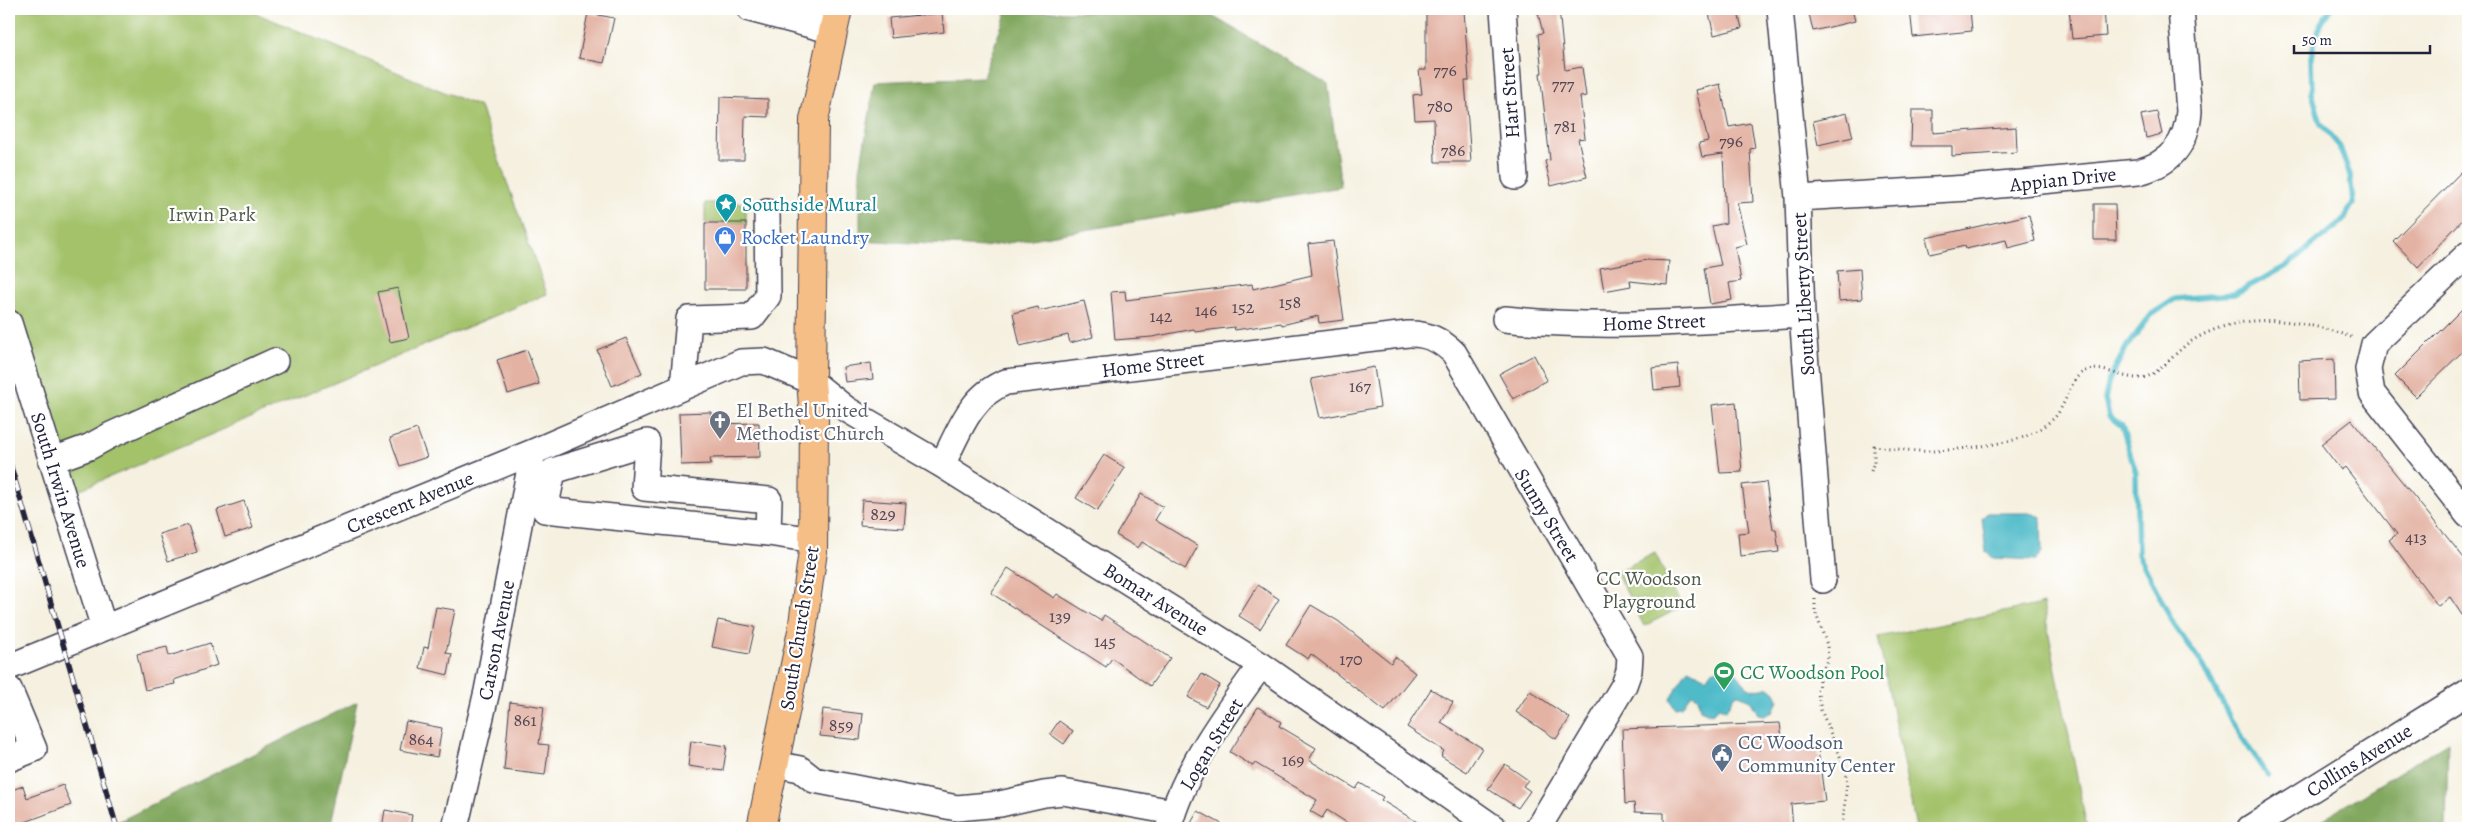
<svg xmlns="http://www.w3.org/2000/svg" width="2477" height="837" font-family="Alegreya,serif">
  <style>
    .green { fill: #a3c26a; stroke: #627252 }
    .forest { fill: #82a85e; stroke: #52654c }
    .water { fill: #4fbbc9; stroke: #386e82 }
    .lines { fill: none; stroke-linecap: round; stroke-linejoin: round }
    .stream { stroke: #4fbbc9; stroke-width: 5.5 }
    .building { fill: #e3b2a3 }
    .minor-casing { stroke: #424154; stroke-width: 28 }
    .major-casing { stroke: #424154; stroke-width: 30 }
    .path { stroke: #424154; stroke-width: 3; stroke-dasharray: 1 4; stroke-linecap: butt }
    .minor { stroke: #fff; stroke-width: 25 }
    .major { stroke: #f6be87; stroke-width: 28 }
    .rail-casing { stroke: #22223b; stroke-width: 5.5 }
    .rail { stroke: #fff; stroke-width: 4; stroke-dasharray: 11; stroke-linecap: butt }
    .labels { text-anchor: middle; stroke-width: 4.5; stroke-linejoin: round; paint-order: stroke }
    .number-label { font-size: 18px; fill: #524655 }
    .street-label { font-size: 20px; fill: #22223b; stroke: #fff }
    .culture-label { font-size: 20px; fill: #0d838f; stroke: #fff; text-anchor: start }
    .park-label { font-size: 20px; fill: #4f5a4b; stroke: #fff }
    .shop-label { font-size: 20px; fill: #366cbe; stroke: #fff; text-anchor: start }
    .worship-label { font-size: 20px; fill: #5b616d; stroke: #fff; text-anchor: start }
    .leisure-label { font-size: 20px; fill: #27864d; stroke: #fff; text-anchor: start }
    .service-label { font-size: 20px; fill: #4e5e75; stroke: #fff; text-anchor: start }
  </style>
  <rect width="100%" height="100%" fill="#fff"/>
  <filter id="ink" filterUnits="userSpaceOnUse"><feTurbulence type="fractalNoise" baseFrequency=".02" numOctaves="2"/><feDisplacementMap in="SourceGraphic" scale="10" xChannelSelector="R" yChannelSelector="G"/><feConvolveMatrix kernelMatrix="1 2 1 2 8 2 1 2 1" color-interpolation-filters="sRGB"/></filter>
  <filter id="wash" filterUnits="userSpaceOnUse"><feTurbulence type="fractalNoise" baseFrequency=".0096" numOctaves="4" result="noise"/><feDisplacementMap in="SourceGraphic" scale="20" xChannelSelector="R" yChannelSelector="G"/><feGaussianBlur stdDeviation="1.12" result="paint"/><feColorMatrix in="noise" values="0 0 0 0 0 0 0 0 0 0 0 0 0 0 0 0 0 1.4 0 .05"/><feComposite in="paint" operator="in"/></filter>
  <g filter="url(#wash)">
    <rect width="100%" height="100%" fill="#f5f0df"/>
    <!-- green -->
    <path class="green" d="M 9,9 L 246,9 L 480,107 L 547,294 L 62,497 L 9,323 Z
      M 705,203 L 746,203 L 746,223 L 705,223 Z
      M 1655,553 L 1682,607 L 1644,626 L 1616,572 Z
      M 2043,604 L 2087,828 L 1916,828 L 1878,637 Z"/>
    <!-- forest -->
    <path class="forest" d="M 1007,11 L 1207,13 L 1328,84 L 1341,187 L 984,247 L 860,240 L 860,170 L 875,82 L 983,77 Z
      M 357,702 L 330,828 L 106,828 Z
      M 2448,742 L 2446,828 L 2308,828 Z"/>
    <!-- water -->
    <path class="water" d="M 1987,513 L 2034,513 L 2041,517 L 2042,553 L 2036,560 L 1993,558 L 1986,552 L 1982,519 Z
      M 1725,667 L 1731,667 C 1744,679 1745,696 1769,687 L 1775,692 L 1778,700 L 1773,712 L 1765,715 L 1758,714 L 1750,700 L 1737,694 L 1733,697 L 1726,710 L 1719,707 L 1712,714 L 1700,709 L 1698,697 L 1693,694 L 1689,696 L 1682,707 L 1675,708 L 1670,698 L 1688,669 L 1706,678 L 1711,671 Z"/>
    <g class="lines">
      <!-- stream -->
      <path class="stream" d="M 2267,775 L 2233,724 L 2203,665 L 2174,625 L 2138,554 L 2136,473 L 2122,426 L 2109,416 L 2105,399 L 2109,380 L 2127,346 L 2152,314 L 2175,299 L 2234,294 L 2285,267 L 2343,221 L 2353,203 L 2350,175 L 2340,147 L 2321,124 L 2312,93 L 2311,57 L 2318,28 L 2330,9"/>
    </g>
    <g id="blocks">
      <!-- building -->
      <path class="building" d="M 1537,9 L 1559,9 L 1565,70 L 1582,67 L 1586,96 L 1580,97 L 1585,138 L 1578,139 L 1587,177 L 1551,186 L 1545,161 L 1550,160 L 1540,73 L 1542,73 L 1538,34 L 1543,33 Z
        M 1708,9 L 1737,9 L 1742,28 L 1714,35 Z
        M 1808,9 L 1852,9 L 1855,21 L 1813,31 Z
        M 1910,9 L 1970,9 L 1972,31 L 1913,37 Z
        M 2069,9 L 2104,9 L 2106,36 L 2072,39 Z
        M 1464,10 L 1469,81 L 1465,81 L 1471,162 L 1435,162 L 1434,119 L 1415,120 L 1413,95 L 1422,94 L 1419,70 L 1426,70 L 1426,11 Z
        M 588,13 L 614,18 L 604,63 L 579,58 Z
        M 942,13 L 944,32 L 891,38 L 889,18 Z
        M 1720,84 L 1729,127 L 1751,123 L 1755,148 L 1750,149 L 1753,202 L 1737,203 L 1747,244 L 1735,247 L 1741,281 L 1729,283 L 1732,300 L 1710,304 L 1704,268 L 1721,265 L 1712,226 L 1726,223 L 1723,154 L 1702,157 L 1699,143 L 1708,141 L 1696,90 Z
        M 720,97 L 768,99 L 768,117 L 745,116 L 744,160 L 719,160 Z
        M 1912,110 L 1933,110 L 1933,133 L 2016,127 L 2017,152 L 1952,156 L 1952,146 L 1911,146 Z
        M 2157,112 L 2162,134 L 2146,138 L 2141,115 Z
        M 1847,113 L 1853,137 L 1818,145 L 1813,121 Z
        M 2468,165 L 2468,214 L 2418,267 L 2393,241 Z
        M 2094,204 L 2115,204 L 2116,240 L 2094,240 Z
        M 2029,215 L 2035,241 L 2008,248 L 2006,240 L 1966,249 L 1965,246 L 1930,254 L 1926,238 Z
        M 705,223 L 746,223 L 746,289 L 705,289 Z
        M 1333,241 L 1344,320 L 1319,323 L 1318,316 L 1282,325 L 1281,323 L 1235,330 L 1234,327 L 1195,332 L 1194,329 L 1152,337 L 1115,340 L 1111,292 L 1125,291 L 1126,300 L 1252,284 L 1253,289 L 1312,275 L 1308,244 Z
        M 1647,260 L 1669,261 L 1667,285 L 1630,281 L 1631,286 L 1604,291 L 1600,268 Z
        M 1860,269 L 1862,299 L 1839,301 L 1837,271 Z
        M 398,288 L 409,338 L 390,342 L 378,292 Z
        M 1084,301 L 1093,337 L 1070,343 L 1068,335 L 1020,346 L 1013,313 L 1038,307 L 1039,311 Z
        M 2468,303 L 2468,346 L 2416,397 L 2395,376 Z
        M 626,338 L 642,373 L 612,386 L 597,350 Z
        M 527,350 L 539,384 L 508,394 L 497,360 Z
        M 1534,355 L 1547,380 L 1513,399 L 1499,374 Z
        M 2334,359 L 2335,399 L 2300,400 L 2299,361 Z
        M 871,363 L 873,379 L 845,382 L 843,367 Z
        M 1678,365 L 1680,387 L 1654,390 L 1652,368 Z
        M 1374,367 L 1380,407 L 1320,418 L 1311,379 Z
        M 1736,402 L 1742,472 L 1720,473 L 1712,405 Z
        M 711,412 L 711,424 L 759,423 L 760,457 L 710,458 L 711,464 L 681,465 L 679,413 Z
        M 2352,420 L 2468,563 L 2468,624 L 2450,597 L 2438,606 L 2389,540 L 2397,534 L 2345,467 L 2341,470 L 2321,444 Z
        M 417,429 L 427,457 L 400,466 L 390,438 Z
        M 1104,455 L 1125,468 L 1097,511 L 1076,498 Z
        M 1766,482 L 1773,529 L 1776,529 L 1779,552 L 1740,556 L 1738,533 L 1749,532 L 1742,485 Z
        M 1141,494 L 1163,507 L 1155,520 L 1198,546 L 1185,569 L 1142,542 L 1138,548 L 1116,535 Z
        M 862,500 L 906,503 L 904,528 L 860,525 Z
        M 244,501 L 253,528 L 225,537 L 217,510 Z
        M 188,525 L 197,552 L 168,561 L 159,534 Z
        M 1008,568 L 1054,598 L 1057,594 L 1101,621 L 1104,615 L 1170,658 L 1150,686 L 1112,658 L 1106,667 L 991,593 Z
        M 1258,585 L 1279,599 L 1260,629 L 1239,616 Z
        M 1311,605 L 1338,621 L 1391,663 L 1395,657 L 1415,673 L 1385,711 L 1311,654 L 1308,659 L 1286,645 Z
        M 436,607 L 455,610 L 446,653 L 452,654 L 448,675 L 420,668 L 424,647 L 428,648 Z
        M 718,620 L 755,627 L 749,654 L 712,647 Z
        M 210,643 L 217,665 L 174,680 L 175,684 L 145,690 L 137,654 L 167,647 L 169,656 Z
        M 1202,674 L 1220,685 L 1206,707 L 1188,697 Z
        M 1431,689 L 1453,702 L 1441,723 L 1482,748 L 1467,772 L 1441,756 L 1444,751 L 1407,727 Z
        M 1530,691 L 1570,718 L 1556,739 L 1516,712 Z
        M 510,702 L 544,707 L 539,744 L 549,745 L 545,775 L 504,770 Z
        M 1258,707 L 1281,722 L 1279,726 L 1316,748 L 1309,760 L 1356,789 L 1360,783 L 1383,797 L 1381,800 L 1427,828 L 1355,828 L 1327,810 L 1322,818 L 1310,811 L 1317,800 L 1255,763 L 1253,766 L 1230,752 Z
        M 823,709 L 863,714 L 860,740 L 820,736 Z
        M 406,721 L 442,728 L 437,757 L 400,750 Z
        M 1059,721 L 1073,731 L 1064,744 L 1050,734 Z
        M 1780,723 L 1783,746 L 1817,743 L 1825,801 L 1791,804 L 1793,828 L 1664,828 L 1664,813 L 1635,812 L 1634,803 L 1625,804 L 1622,729 Z
        M 691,741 L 727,746 L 723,771 L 688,766 Z
        M 1505,764 L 1528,780 L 1523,786 L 1530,791 L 1518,808 L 1488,789 Z
        M 63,785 L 71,805 L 9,828 L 9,791 L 23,786 L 27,798 Z
        M 385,810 L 412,815 L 410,828 L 382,828 Z
        M 1198,811 L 1229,828 L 1188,828 Z"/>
    </g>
  </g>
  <g filter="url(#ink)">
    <use href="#blocks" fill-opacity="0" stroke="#424154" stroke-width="1"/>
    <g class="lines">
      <!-- minor casing -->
      <g class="minor-casing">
        <path id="minor" d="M 750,9 L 833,31
          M 1503,9 L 1515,177
          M 1780,9 L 1798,198 L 1802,315 L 1823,580
          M 1798,198 L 1968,188 L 2138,172 C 2170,164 2187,144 2189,111 L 2181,9
          M 2468,254 L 2374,344 L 2368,369 L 2372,393 L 2468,515
          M 1505,319 C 1605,330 1702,321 1802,315
          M 9,323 L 104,628
          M 685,386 L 684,376 L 689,319 L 752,317 L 768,296 L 767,212
          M 51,461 L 89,447 L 111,435 L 275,361
          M 942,465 C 958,434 970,395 1006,382 L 1408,334 C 1427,333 1441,340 1454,353 L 1630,656 L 1629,671 L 1624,685 L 1538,828
          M 768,533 L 769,500 L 644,488 L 647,442 L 553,471 L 545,510 L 768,533 L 814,540
          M 9,667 L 533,452 L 741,362 L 764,361 L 811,381 L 846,409 L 942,465 L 1261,665 L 1494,828
          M 9,689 L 34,749 L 9,759
          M 775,764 L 800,769 L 814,780 L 957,808 L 1000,804 L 1044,794 L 1063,792 L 1173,812
          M 1169,827 C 1182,773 1228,710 1261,665
          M 455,828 L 487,691 L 533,452
          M 2250,828 L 2468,692"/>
      </g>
      <!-- major casing -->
      <g class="major-casing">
        <path id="major" d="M 761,828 L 802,631 L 813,551 L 814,418 L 811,381 L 814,120 L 838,9"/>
      </g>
      <!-- path -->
      <path class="path" d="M 1871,471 L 1874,462 L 1874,446 C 1893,448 1912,452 1931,451 C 1951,451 2005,444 2024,437 C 2033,434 2046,425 2053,419 C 2065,409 2070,379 2083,372 C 2102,362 2126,383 2146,377 C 2163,371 2175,352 2190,342 C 2242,309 2300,319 2354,338
        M 1815,599 L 1815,611 L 1827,645 L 1828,658 L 1819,678 L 1818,694 L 1821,710 L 1844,766 L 1847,782 L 1842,828"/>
      <!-- minor -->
      <use href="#minor" class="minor"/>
      <!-- major -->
      <use href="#major" class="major"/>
      <!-- rail casing -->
      <g class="rail-casing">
        <path id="rail" d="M 9,460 L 117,828"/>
      </g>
      <!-- rail -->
      <use href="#rail" class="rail"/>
    </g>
  </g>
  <!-- icons -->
  <defs>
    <g id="sight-pin" transform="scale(1.125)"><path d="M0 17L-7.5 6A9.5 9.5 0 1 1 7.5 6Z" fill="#0f9aa8" stroke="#fff"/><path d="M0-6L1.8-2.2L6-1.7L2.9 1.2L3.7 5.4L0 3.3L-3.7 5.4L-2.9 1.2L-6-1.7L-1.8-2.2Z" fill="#fff"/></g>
    <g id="shop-pin" transform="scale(1.125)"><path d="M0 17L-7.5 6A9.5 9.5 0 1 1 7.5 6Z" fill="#3f7fe0" stroke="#fff"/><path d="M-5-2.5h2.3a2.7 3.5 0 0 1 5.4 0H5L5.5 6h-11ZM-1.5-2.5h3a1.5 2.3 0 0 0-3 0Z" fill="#fff"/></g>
    <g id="church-pin" transform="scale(1.125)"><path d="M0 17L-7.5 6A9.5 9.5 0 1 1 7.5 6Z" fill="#6b7280" stroke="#fff"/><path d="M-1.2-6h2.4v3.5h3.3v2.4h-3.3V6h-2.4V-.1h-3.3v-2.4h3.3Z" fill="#fff"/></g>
    <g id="stadium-pin" transform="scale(1.125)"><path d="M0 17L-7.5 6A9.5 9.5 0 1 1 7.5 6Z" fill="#2e9e5b" stroke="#fff"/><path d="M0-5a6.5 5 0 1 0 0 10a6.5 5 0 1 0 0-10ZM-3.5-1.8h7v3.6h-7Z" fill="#fff"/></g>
    <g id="civic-pin" transform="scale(1.125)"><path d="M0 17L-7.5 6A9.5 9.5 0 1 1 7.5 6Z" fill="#5c6f8a" stroke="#fff"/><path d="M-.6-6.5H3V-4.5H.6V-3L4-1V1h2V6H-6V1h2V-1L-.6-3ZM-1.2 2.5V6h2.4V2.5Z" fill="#fff"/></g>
  </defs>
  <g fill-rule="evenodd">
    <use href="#sight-pin" x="726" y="204"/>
    <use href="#shop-pin" x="725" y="237"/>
    <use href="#church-pin" x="720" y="421"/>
    <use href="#stadium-pin" x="1724" y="672"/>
    <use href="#civic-pin" x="1722" y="754"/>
  </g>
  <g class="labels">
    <!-- number labels -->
    <g class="number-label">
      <text x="1445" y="76">776</text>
      <text x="1563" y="90">777</text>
      <text x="1440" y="112">780</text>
      <text x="1565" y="132">781</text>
      <text x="1731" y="147">796</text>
      <text x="1453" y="156">786</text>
      <text x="1290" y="308">158</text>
      <text x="1243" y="313">152</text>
      <text x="1206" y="316">146</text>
      <text x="1161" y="322">142</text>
      <text x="1360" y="392">167</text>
      <text x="883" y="520">829</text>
      <text x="2416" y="543">413</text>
      <text x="1060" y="622">139</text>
      <text x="1105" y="647">145</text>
      <text x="1351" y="665">170</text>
      <text x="525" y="726">861</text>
      <text x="841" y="731">859</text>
      <text x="421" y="745">864</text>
      <text x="1293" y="766">169</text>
    </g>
    <!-- street labels -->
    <g class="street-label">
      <text transform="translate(1509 93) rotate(-94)" y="7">Hart Street</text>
      <text transform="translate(2063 179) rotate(-6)" y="7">Appian Drive</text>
      <text transform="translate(1803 294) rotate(-93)" y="7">South Liberty Street</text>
      <text transform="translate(1654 322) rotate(-2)" y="7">Home Street</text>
      <text transform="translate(1153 364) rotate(-7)" y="7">Home Street</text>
      <text transform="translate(61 490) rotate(73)" y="7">South Irwin Avenue</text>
      <text transform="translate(410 502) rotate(-22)" y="7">Crescent Avenue</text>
      <text transform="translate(1547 515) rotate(59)" y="7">Sunny Street</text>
      <text transform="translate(1156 599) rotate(32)" y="7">Bomar Avenue</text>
      <text transform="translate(799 628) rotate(-81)" y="7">South Church Street</text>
      <text transform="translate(496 640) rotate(-79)" y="7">Carson Avenue</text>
      <text transform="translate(1211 744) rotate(-59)" y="7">Logan Street</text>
      <text transform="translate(2359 760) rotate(-32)" y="7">Collins Avenue</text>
    </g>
    <!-- culture labels -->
    <g class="culture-label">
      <text x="742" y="211">Southside Mural</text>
    </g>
    <!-- park labels -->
    <g class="park-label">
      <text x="212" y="221">Irwin Park</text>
      <text x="1649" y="585">CC Woodson<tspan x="1649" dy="23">Playground</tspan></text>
    </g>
    <!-- shop labels -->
    <g class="shop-label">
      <text x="741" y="244">Rocket Laundry</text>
    </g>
    <!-- worship labels -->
    <g class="worship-label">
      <text x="736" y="417">El Bethel United<tspan x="736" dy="23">Methodist Church</tspan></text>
    </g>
    <!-- leisure labels -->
    <g class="leisure-label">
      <text x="1740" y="679">CC Woodson Pool</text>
    </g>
    <!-- service labels -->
    <g class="service-label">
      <text x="1738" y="749">CC Woodson<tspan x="1738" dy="23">Community Center</tspan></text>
    </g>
  </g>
  <!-- margin -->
  <rect width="2477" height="837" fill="none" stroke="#fff" stroke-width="30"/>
  <!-- scale -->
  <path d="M2294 45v8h136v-8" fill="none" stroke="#22223b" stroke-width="2.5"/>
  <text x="2302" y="45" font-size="15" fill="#22223b" stroke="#ffffff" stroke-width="4" paint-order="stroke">50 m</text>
</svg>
